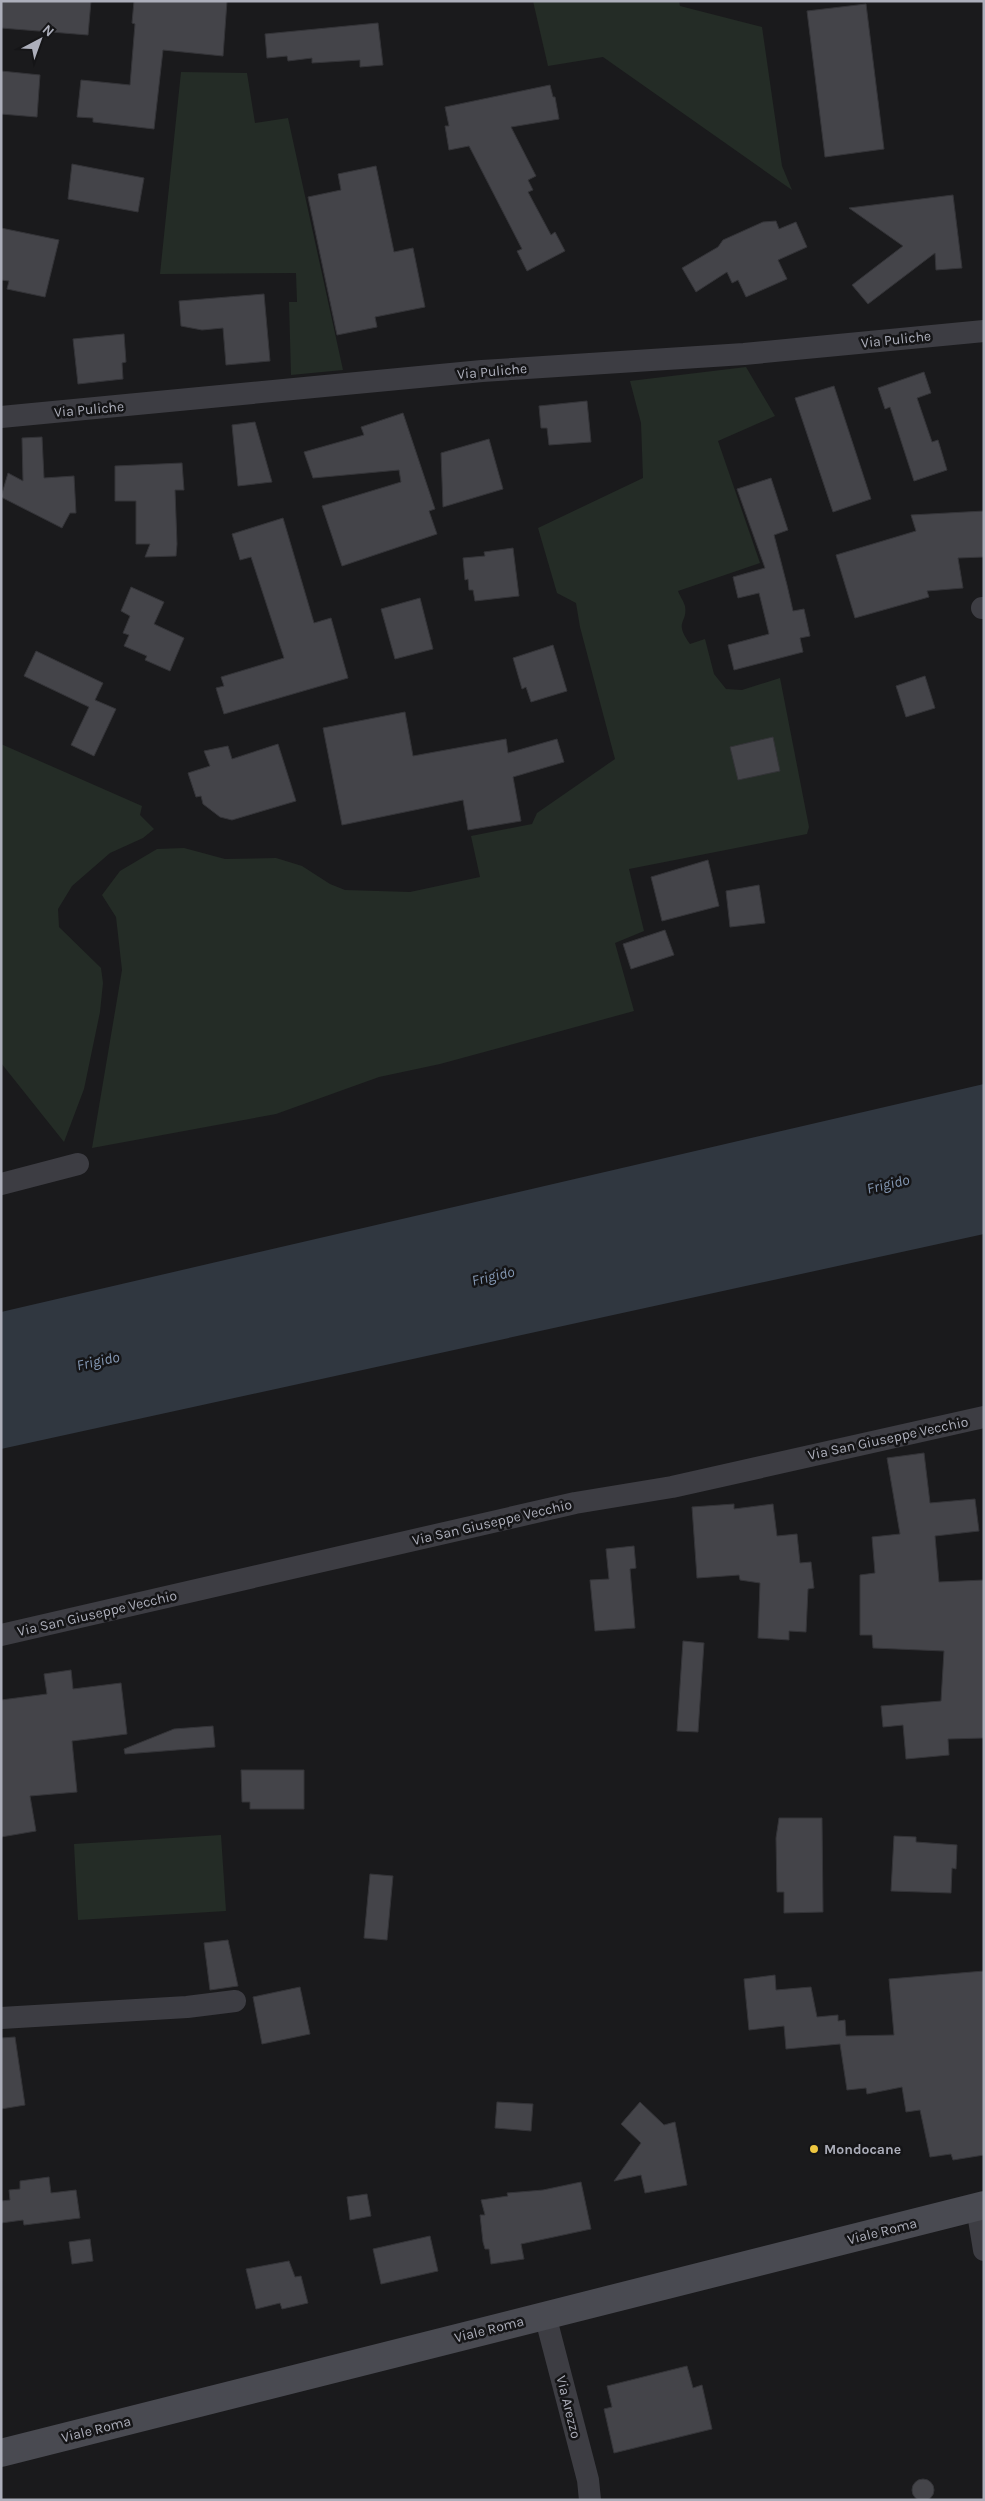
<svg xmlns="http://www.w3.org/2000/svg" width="985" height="2501" font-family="Karla,sans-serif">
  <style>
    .green { fill: #242c26 }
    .water { fill: #303740 }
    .building { fill: #444449; stroke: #343438 }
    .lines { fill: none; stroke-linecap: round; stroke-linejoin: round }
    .street { stroke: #3d3d43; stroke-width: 22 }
    .secondary { stroke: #494a51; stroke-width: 28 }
    .poi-dot { fill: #eec740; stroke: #151517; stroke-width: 2 }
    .labels { text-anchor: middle; stroke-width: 5; stroke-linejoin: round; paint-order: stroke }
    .street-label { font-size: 14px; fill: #adafbb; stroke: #151517 }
    .poi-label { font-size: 14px; font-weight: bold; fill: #adafbb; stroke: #151517; text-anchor: start }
    .water-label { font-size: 15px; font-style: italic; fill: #8599b5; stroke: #151517 }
  </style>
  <rect width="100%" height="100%" fill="#1a1a1c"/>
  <!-- green -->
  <path class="green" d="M 533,1 L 679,1 L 680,6 L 762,27 L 782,166 L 792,190 L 603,57 L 548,66 Z
    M 181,72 L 247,73 L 255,123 L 288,118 L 343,370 L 291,375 L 289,302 L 297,302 L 296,273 L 160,274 Z
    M 746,367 L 775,416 L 718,441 L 760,563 L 678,591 C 680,596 684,602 685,606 C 688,624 673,620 690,644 L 705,639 L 714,674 L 726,689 L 742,690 L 780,678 L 809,827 L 807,834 L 629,869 L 644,931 L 615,943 L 634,1011 L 440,1064 L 379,1077 L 276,1114 L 92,1148 L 122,970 L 116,917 L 102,895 L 120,871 L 157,849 L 184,848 L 225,859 L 276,858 L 302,866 L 330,884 L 345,890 L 410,892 L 480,877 L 471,836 L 532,824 L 537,813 L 615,759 L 580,627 L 576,603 L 557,593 L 538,528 L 643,478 L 641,423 L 630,381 Z
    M 1,744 L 142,806 L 140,815 L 154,829 L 143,838 L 110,853 L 72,886 L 58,909 L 59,927 L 101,968 L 103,983 L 100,1012 L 84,1089 L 64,1142 L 1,1063 Z
    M 221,1835 L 226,1911 L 78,1920 L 74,1844 Z"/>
  <!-- water -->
  <path class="water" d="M 984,1084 L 984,1234 L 1,1449 L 1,1312 Z"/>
  <!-- building -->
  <path class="building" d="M 1,1 L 91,1 L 88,35 L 1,28 Z
    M 134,1 L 227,1 L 223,56 L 163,50 L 154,129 L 93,122 L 93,118 L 77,117 L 81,80 L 130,85 L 135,24 L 132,23 Z
    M 866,4 L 884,149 L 825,157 L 807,11 Z
    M 378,23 L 383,65 L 360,67 L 360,60 L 312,63 L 312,58 L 288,61 L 287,56 L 267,58 L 265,34 Z
    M 1,71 L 40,75 L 37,117 L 1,114 Z
    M 550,85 L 553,97 L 555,97 L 559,119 L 511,127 L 536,176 L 528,180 L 533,190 L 528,192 L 551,235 L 555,232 L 565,251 L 527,271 L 517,251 L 522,249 L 469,146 L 449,150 L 445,126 L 449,126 L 445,107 Z
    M 72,164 L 144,178 L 138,212 L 68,199 Z
    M 376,166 L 394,252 L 413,248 L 425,307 L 375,317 L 377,327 L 337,335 L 308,197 L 341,190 L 338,174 Z
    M 953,195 L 962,268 L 936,270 L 935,253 L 868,304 L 852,285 L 903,246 L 849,208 Z
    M 776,221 L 779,229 L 796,222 L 807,247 L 778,260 L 787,279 L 746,297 L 738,280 L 732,283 L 727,272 L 696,292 L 682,268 L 718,247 L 723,240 L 763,222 Z
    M 1,228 L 59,240 L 45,297 L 7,289 L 9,281 L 1,280 Z
    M 264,294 L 270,361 L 226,365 L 223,328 L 202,330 L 181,326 L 179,301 Z
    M 124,334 L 126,362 L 122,363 L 123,379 L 78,384 L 73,339 Z
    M 924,372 L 931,393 L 917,398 L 932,442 L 938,440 L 947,470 L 914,481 L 890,407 L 885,409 L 878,388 Z
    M 834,386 L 871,499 L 833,512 L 795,398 Z
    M 587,401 L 591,442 L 549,445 L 547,428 L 541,428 L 539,406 Z
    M 403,413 L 435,509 L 429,511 L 437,534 L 342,566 L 322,506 L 401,482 L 399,470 L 313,478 L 304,452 L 364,435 L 361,427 Z
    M 255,422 L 272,482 L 238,486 L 232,425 Z
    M 42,437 L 44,478 L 74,476 L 76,513 L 70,513 L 62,528 L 1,497 L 8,473 L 23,481 L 22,438 Z
    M 489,439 L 503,489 L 443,507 L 441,453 Z
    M 182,463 L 184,490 L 175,490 L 177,544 L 176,556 L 145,557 L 150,544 L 136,544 L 136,501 L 115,501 L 115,466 Z
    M 771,478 L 788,530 L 774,535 L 787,585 L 793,611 L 804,609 L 810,636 L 800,638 L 803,652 L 734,670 L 728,645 L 769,634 L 759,593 L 738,598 L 733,577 L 765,568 L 737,489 Z
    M 984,511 L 984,557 L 958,558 L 963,588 L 927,591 L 929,597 L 855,618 L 836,555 L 916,531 L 911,515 Z
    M 283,518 L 314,623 L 331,618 L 348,678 L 224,714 L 216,688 L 224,686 L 221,677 L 284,658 L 251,557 L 240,560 L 232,534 Z
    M 513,548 L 519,596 L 475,601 L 473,590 L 469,590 L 468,579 L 465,580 L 463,558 L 485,556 L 484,552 Z
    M 131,587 L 164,602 L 154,624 L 184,638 L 170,671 L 145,660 L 147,656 L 124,646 L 129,635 L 123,633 L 130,616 L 121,611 Z
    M 420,598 L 433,649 L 395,659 L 381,609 Z
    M 553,645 L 567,691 L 531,702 L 526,687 L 522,689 L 513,658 Z
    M 36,651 L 103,683 L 95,700 L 116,709 L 94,756 L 71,745 L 89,707 L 24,676 Z
    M 925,676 L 935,708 L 906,717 L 896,686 Z
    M 405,712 L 413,756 L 506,739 L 508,753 L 557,739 L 564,762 L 513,777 L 521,821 L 468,830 L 463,800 L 342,825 L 323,728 Z
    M 773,737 L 780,771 L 738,780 L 730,747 Z
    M 278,744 L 296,801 L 232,820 L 220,817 L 203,804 L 201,796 L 196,797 L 188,773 L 210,766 L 204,751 L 228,746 L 232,759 Z
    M 708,860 L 719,906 L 662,921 L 651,877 Z
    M 759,885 L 765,923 L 730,927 L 726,891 Z
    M 665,930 L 674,955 L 631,969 L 623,944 Z
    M 924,1453 L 930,1503 L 975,1499 L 979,1531 L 935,1536 L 939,1582 L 984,1580 L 984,1738 L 948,1739 L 949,1755 L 906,1759 L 903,1725 L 883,1727 L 881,1706 L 941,1701 L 944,1651 L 873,1648 L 872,1635 L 860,1635 L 860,1575 L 875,1573 L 872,1537 L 900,1534 L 887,1458 Z
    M 734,1504 L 734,1509 L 773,1504 L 777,1536 L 797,1534 L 800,1563 L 811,1562 L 814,1588 L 808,1589 L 806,1632 L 789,1631 L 789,1640 L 758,1638 L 760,1583 L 740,1580 L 739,1575 L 697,1578 L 692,1507 Z
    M 634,1546 L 636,1568 L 630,1569 L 635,1628 L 595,1631 L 590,1580 L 609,1579 L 606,1549 Z
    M 683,1641 L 704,1643 L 698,1732 L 677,1731 Z
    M 71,1670 L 73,1689 L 121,1683 L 127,1734 L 72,1741 L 77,1792 L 30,1796 L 36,1831 L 1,1837 L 1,1700 L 47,1694 L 44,1674 Z
    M 213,1726 L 215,1747 L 125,1754 L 124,1749 L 174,1729 Z
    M 241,1770 L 304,1770 L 304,1809 L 250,1809 L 250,1802 L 242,1802 Z
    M 779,1818 L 822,1818 L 823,1912 L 784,1913 L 784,1892 L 777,1892 L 776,1838 Z
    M 894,1836 L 916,1837 L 916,1842 L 957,1845 L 956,1869 L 952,1868 L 951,1893 L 891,1891 Z
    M 370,1874 L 393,1876 L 387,1940 L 364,1938 Z
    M 228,1940 L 238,1986 L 210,1990 L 204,1943 Z
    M 984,1971 L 984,2155 L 953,2160 L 951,2154 L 930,2157 L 920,2110 L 906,2112 L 902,2087 L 867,2094 L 866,2088 L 847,2090 L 840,2044 L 786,2049 L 784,2026 L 749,2030 L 744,1979 L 775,1975 L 776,1990 L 811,1987 L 817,2017 L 838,2015 L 838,2021 L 845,2020 L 846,2036 L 894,2035 L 889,1979 Z
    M 300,1987 L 310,2034 L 262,2044 L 253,1997 Z
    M 15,2037 L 25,2105 L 1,2109 L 1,2038 Z
    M 497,2102 L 533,2104 L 531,2131 L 495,2128 Z
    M 640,2102 L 664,2125 L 675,2122 L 687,2185 L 645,2193 L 641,2175 L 614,2181 L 641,2143 L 621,2124 Z
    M 49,2177 L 51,2193 L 76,2190 L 80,2218 L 24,2225 L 23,2220 L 1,2223 L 1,2201 L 10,2200 L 9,2190 L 20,2189 L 20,2181 Z
    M 581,2182 L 591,2229 L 521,2244 L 524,2259 L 491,2264 L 489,2249 L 485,2249 L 483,2242 L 480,2215 L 485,2215 L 481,2200 L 508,2196 L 507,2193 L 543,2190 Z
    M 367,2194 L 371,2216 L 350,2220 L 347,2197 Z
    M 430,2236 L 438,2271 L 381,2284 L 373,2249 Z
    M 90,2239 L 93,2261 L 72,2264 L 69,2242 Z
    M 289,2261 L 295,2277 L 301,2276 L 308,2303 L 282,2309 L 280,2303 L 256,2309 L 246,2269 Z
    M 687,2366 L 693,2388 L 702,2385 L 712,2429 L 614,2453 L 604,2409 L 612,2407 L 607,2386 Z
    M912 2490a11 11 0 1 1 22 0a11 11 0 1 1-22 0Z"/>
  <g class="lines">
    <!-- street -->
    <path class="street" d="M 1,417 L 482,371 L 744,354 L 984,331
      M 982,608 L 984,608
      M 1,1184 L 78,1164
      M 1,1635 L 575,1503 L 672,1487 L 984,1417
      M 1,2018 L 187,2007 L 235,2001
      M 977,2207 L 984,2250
      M 545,2315 L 588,2480 L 590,2500"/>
    <!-- secondary -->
    <path class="secondary" d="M 1,2453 L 984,2205"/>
  </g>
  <!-- markers -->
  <circle class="poi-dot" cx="814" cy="2149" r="5"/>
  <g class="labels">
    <!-- street labels -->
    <g class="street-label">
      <text transform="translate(896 339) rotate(-6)" y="5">Via Puliche</text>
      <text transform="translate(492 371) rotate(-5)" y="5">Via Puliche</text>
      <text transform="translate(89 409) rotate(-5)" y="5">Via Puliche</text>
      <text transform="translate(888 1438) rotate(-12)" y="5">Via San Giuseppe Vecchio</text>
      <text transform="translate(492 1522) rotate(-13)" y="5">Via San Giuseppe Vecchio</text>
      <text transform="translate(97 1613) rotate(-13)" y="5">Via San Giuseppe Vecchio</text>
      <text transform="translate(882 2231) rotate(-14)" y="5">Viale Roma</text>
      <text transform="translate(489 2329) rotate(-14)" y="5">Viale Roma</text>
      <text transform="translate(569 2407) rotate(76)" y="5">Via Arezzo</text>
      <text transform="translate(96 2429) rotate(-14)" y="5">Viale Roma</text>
    </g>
    <!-- poi labels -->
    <g class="poi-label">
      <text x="824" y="2154">Mondocane</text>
    </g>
    <!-- water labels -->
    <g class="water-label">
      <text transform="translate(888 1184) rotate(-13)" y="5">Frigido</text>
      <text transform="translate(493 1276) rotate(-13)" y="5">Frigido</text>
      <text transform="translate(98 1361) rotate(-12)" y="5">Frigido</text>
    </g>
  </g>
  <!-- border -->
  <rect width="985" height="2501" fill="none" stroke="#adafbb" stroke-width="5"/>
  <!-- north arrow -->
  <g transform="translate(40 40) rotate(41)" stroke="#151517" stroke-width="4" paint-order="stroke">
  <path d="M0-4L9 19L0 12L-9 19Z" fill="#adafbb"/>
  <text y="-8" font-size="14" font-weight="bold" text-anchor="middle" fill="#adafbb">N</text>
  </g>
</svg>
